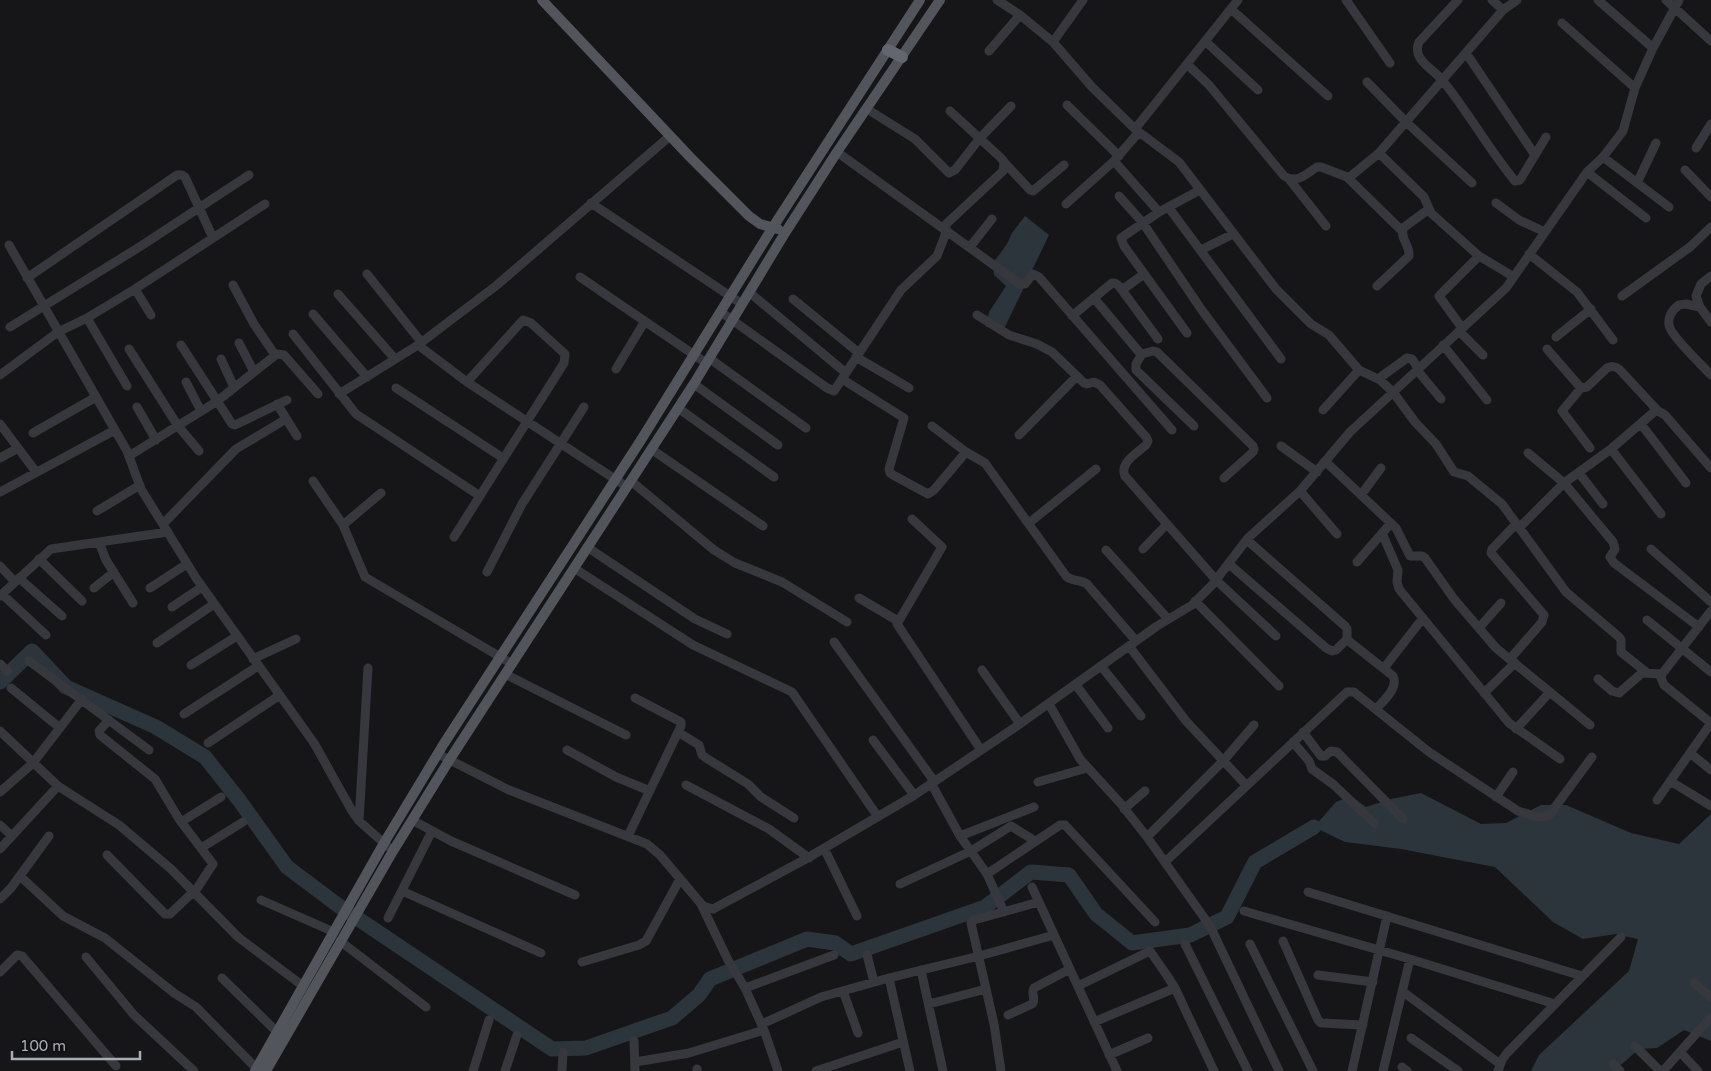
<svg xmlns="http://www.w3.org/2000/svg" width="1711" height="1071" font-family="'Varela Round',sans-serif">
  <style>
    .water { fill: #2c353c }
    .lines { fill: none; stroke-linecap: round; stroke-linejoin: round }
    .river { stroke: #2c353c; stroke-width: 15 }
    .minor { stroke: #37383d; stroke-width: 9 }
    .major { stroke: #53555c; stroke-width: 10 }
    .highway { stroke: #63666e; stroke-width: 12 }
  </style>
  <rect width="100%" height="100%" fill="#161618"/>
  <!-- water -->
  <path class="water" d="M 1025,216 L 1049,235 L 1004,329 L 986,327 L 989,312 L 1006,286 L 994,275 L 993,263 L 1007,244 L 1012,233 Z
    M 1421,793 L 1481,824 L 1506,823 L 1541,805 L 1566,805 L 1631,833 L 1679,844 L 1711,814 L 1711,1041 L 1684,1030 L 1657,1048 L 1639,1049 L 1614,1071 L 1531,1071 L 1539,1055 L 1629,971 L 1638,939 L 1616,934 L 1583,939 L 1553,922 L 1495,867 L 1401,849 L 1345,842 L 1314,827 L 1336,802 L 1351,796 L 1366,807 L 1391,799 Z"/>
  <g class="lines">
    <!-- river -->
    <path class="river" d="M 0,682 L 32,651 L 66,687 L 156,727 L 205,757 L 239,800 L 287,867 L 339,906 L 552,1049 L 586,1048 L 672,1018 L 699,995 L 710,979 L 807,939 L 835,943 L 851,954 L 985,907 L 1031,872 L 1069,875 L 1096,914 L 1132,943 L 1190,935 L 1227,917 L 1255,862 L 1314,827"/>
    <!-- minor -->
    <path class="minor" d="M 997,0 L 1020,15 L 1053,42 L 1092,87 L 1135,129 L 1179,162 L 1276,289 L 1311,324 L 1329,335 L 1359,370 L 1380,380 L 1393,392 L 1415,422 L 1436,444 L 1454,472 L 1468,476 L 1502,504 L 1566,592 L 1619,637 L 1621,640 L 1621,652 L 1646,672
      M 1346,0 L 1390,63
      M 1458,0 L 1419,42 C 1411,60 1434,69 1443,81 C 1469,113 1489,150 1515,181 L 1520,180 L 1546,137
      M 1492,0 L 1503,10
      M 1598,0 L 1653,48
      M 1666,0 L 1711,41
      M 1231,9 L 1328,96
      M 1562,23 L 1635,88
      M 1205,41 L 1258,90
      M 1053,42 L 1083,0
      M 989,51 L 1020,15
      M 1466,53 L 1535,155
      M 1187,64 L 1209,85 L 1284,176 C 1297,184 1306,174 1317,167 L 1321,167 L 1347,177 L 1351,176 L 1379,153 L 1503,10 L 1517,0
      M 1367,82 L 1405,121 L 1472,183
      M 1067,105 L 1119,156
      M 867,109 L 915,139 L 949,173 L 955,170 L 980,138 L 1011,106
      M 1135,129 L 1238,0
      M 1696,148 L 1711,124
      M 837,152 L 1020,284 L 1025,284 L 1033,274 L 1039,277 L 1172,430
      M 1379,153 L 1424,197 L 1431,213 L 1479,256 L 1514,277
      M 1603,157 L 1669,207
      M 1114,161 L 1159,212
      M 1004,162 L 1030,190 L 1033,191 L 1064,165
      M 1685,170 L 1711,197
      M 1587,172 L 1646,218
      M 1347,177 L 1402,231
      M 1289,179 L 1326,226
      M 1637,183 L 1656,143
      M 1119,196 L 1143,223 L 1201,309 L 1267,398
      M 591,203 L 742,304
      M 1496,203 L 1519,220 L 1545,232
      M 1066,204 L 1114,161 L 1139,132
      M 1169,208 L 1281,359
      M 943,227 L 1003,171 L 1004,162 L 1001,158 L 950,111
      M 9,245 L 127,451 L 141,489 L 196,578 L 314,743 L 352,811 L 359,821 L 393,851
      M 970,247 L 992,219
      M 1201,250 L 1233,234
      M 1529,254 L 1577,292 L 1613,340
      M 367,274 L 422,343
      M 1711,276 L 1701,284 L 1696,296 L 1700,307 L 1711,322
      M 580,277 L 706,363
      M 27,278 L 177,175 L 182,175 L 185,177 L 213,238
      M 233,285 L 254,324 L 275,355
      M 1377,286 L 1409,256 C 1410,245 1400,239 1403,228 L 1429,209
      M 135,289 L 151,315
      M 1122,290 L 1144,274
      M 749,292 L 846,373
      M 338,294 L 395,359
      M 1622,296 L 1690,247 L 1711,227
      M 1094,298 L 1139,352 L 1142,354 L 1153,351 L 1157,352 L 1253,446 L 1254,449 L 1253,452 L 1224,478
      M 793,299 L 859,353
      M 1700,307 L 1686,304 L 1679,305 C 1672,310 1666,319 1670,328 C 1674,339 1702,365 1711,375
      M 721,312 L 827,388 L 834,391 L 901,290 L 937,256 L 947,230
      M 313,314 L 367,377
      M 977,315 L 1009,335 L 1037,344 L 1052,352 L 1084,383 L 1087,384 L 1094,382 L 1100,385 L 1146,437 L 1148,441 L 1146,445 C 1137,453 1119,463 1125,476 L 1216,580 L 1276,636
      M 1072,316 L 1112,283 L 1115,283 L 1119,286 L 1158,339
      M 87,318 L 127,386
      M 10,327 L 141,246 L 249,175
      M 1462,328 L 1439,296 L 1479,256
      M 1459,331 L 1483,355
      M 1187,333 L 1124,246 L 1121,238 L 1159,212 L 1200,190
      M 293,334 L 356,414 L 480,496
      M 1556,337 L 1591,309
      M 239,343 L 254,372
      M 181,345 L 232,424 L 235,425 L 287,400
      M 418,345 L 467,382 L 627,487
      M 1443,345 L 1487,400
      M 129,349 L 178,426 L 199,451
      M 1547,349 L 1581,388 L 1587,387 L 1607,368 C 1612,366 1614,366 1619,369 L 1658,411
      M 1142,354 L 1136,364 L 1136,370 L 1194,426
      M 856,357 L 909,388
      M 709,358 L 806,428
      M 221,359 L 234,387
      M 616,369 L 645,321
      M 1417,370 L 1441,399
      M 0,375 L 58,332 L 87,318 L 135,289 L 265,204
      M 842,379 L 904,418 L 889,469 L 890,473 L 893,475 L 928,494 L 934,490 L 966,452
      M 1378,379 L 1407,358 L 1412,359 L 1418,368
      M 186,382 L 201,411
      M 694,384 L 778,445
      M 396,388 L 503,458
      M 1581,388 L 1562,411 L 1590,448
      M 339,394 L 418,345 L 497,285 L 670,136
      M 277,404 L 297,436
      M 137,407 L 156,440
      M 678,408 L 774,477
      M 1323,410 L 1359,370
      M 0,424 L 36,472
      M 1641,424 L 1686,483
      M 932,426 L 966,452 L 985,463 L 1066,576 C 1072,582 1080,579 1087,584 L 1136,641
      M 33,433 L 96,397
      M 1019,435 L 1077,376
      M 1281,446 L 1317,472
      M 651,449 L 763,526
      M 1611,449 L 1661,514
      M 1528,453 L 1564,483 L 1613,542 L 1615,549 L 1610,557 L 1614,563 L 1699,627
      M 129,456 L 216,402 L 277,354 L 284,355 L 318,394
      M 0,458 L 18,448
      M 1326,462 L 1396,528 L 1410,556 L 1422,556 L 1425,558 L 1454,599 L 1496,648 L 1590,725
      M 1579,473 L 1603,504
      M 313,481 L 343,525 L 365,577 L 512,664
      M 631,481 L 714,550 L 735,563 L 782,582 L 847,622
      M 1300,491 L 1337,534
      M 0,492 L 115,430
      M 1361,495 L 1381,468
      M 97,511 L 140,485
      M 912,519 L 942,547 L 897,624 L 981,750
      M 1029,523 L 1096,469
      M 163,524 L 236,449 L 286,419
      M 343,525 L 381,493
      M 1519,528 L 1564,483 L 1611,449 L 1654,412 L 1658,411 L 1665,415 L 1711,468
      M 1382,533 L 1398,570 L 1397,582 L 1399,589 L 1509,723 L 1560,759
      M 454,537 L 564,363 L 565,354 L 531,323 L 523,320 L 467,382
      M 1247,540 L 1345,626 L 1347,629 L 1347,639 L 1350,642 L 1393,676 C 1399,688 1383,701 1376,709
      M 99,542 L 106,560 L 133,603
      M 587,547 L 695,619 L 727,634
      M 1143,549 L 1167,524
      M 1651,549 L 1711,602
      M 1106,550 L 1168,619
      M 39,559 L 82,601
      M 1357,562 L 1391,523
      M 1229,564 L 1326,648 L 1332,651 L 1336,650 L 1347,639
      M 0,566 L 15,582
      M 574,568 L 693,645 L 792,692 L 878,817
      M 487,572 L 522,504 L 584,407
      M 19,578 L 62,616
      M 94,588 L 114,572
      M 150,588 L 187,564
      M 2,594 L 46,635
      M 0,596 L 51,549 L 168,532
      M 859,598 L 898,621
      M 1195,601 L 1279,686
      M 172,607 L 202,587
      M 1711,611 L 1662,674 L 1661,678 L 1664,685 L 1711,723
      M 1647,620 L 1711,672
      M 1479,628 L 1501,603
      M 834,642 L 934,781
      M 157,643 L 214,604
      M 1129,646 L 1186,721 L 1246,785
      M 253,659 L 296,639
      M 1510,659 L 1542,622 L 1544,615 L 1491,553 L 1492,549 L 1516,524
      M 29,661 L 149,750
      M 0,664 L 8,672
      M 191,665 L 237,636
      M 1101,666 L 1141,716
      M 1384,668 L 1423,618
      M 982,670 L 1020,724
      M 505,674 L 626,735
      M 1598,679 L 1612,691 L 1619,693 L 1642,673 L 1662,674
      M 1076,685 L 1108,728
      M 11,688 L 60,728
      M 1484,693 L 1515,663
      M 1049,704 L 1080,759 L 1121,804 L 1147,837 L 1210,926 L 1279,1071
      M 184,714 L 258,666
      M 109,720 L 99,731 L 100,735 L 155,779 L 179,819 L 213,864 L 194,893
      M 1516,729 L 1550,692
      M 0,731 L 58,786 L 119,825 L 171,869 L 238,937 L 303,986
      M 678,732 L 699,745 L 702,755 L 706,758 L 748,784 L 761,797 L 794,818
      M 1303,732 L 1321,756 L 1325,756 L 1331,751 L 1337,752 L 1403,819
      M 873,740 L 914,795
      M 1293,742 L 1309,761 L 1312,769 L 1334,785 L 1375,824
      M 208,743 L 280,695
      M 567,750 L 616,777 L 650,791
      M 1690,753 L 1711,770
      M 438,754 L 509,790 L 647,844 L 660,855 L 703,906 L 713,909 L 804,860 L 913,796 L 1014,728 L 1157,626 L 1192,605 L 1212,585 L 1248,538 L 1300,491 L 1350,432 L 1506,288 L 1587,172 L 1603,157 L 1623,131 L 1635,88 L 1653,48 L 1679,0
      M 1670,781 L 1711,806
      M 1038,782 L 1087,768
      M 931,783 L 960,836 L 987,874 L 1004,912
      M 686,785 L 769,829 L 809,858
      M 0,792 L 33,763 L 82,699
      M 1496,797 L 1513,772
      M 1657,800 L 1711,723
      M 1124,809 L 1145,791
      M 412,820 L 451,841 L 575,895
      M 359,821 L 368,668
      M 181,822 L 221,797
      M 0,825 L 12,836
      M 628,836 L 681,726 L 681,722 L 635,698
      M 960,836 L 1034,807
      M 1147,837 L 1224,760 L 1254,725
      M 201,848 L 243,822
      M 824,848 L 857,916
      M 0,849 L 58,786
      M 107,855 L 165,914 L 170,914 L 193,892
      M 1165,862 L 1347,692 L 1354,692 L 1429,752 L 1518,811 L 1538,817 L 1543,817 L 1550,814 L 1592,757
      M 987,874 L 1060,825 L 1065,825 L 1155,922
      M 20,876 L 63,916 L 105,938 L 174,993 L 196,1007 L 256,1068
      M 900,884 L 971,851 L 1011,826 L 1035,841
      M 1032,887 L 1117,1071
      M 402,891 L 541,953
      M 1308,892 L 1582,976
      M 0,899 L 11,888 L 49,836
      M 261,900 L 334,932
      M 701,904 L 728,960 L 745,988 L 764,1030 L 778,1071
      M 1244,911 L 1410,959 L 1555,1004
      M 388,918 L 432,831
      M 340,941 L 426,1007
      M 1283,941 L 1318,1020 L 1321,1023 L 1363,1025
      M 1185,944 L 1248,1071
      M 1250,944 L 1313,1071
      M 867,955 L 874,982
      M 86,957 L 134,1015 L 194,1071
      M 582,962 L 639,945 L 646,941 L 680,879
      M 921,970 L 943,1071
      M 0,972 L 17,955 L 22,956 L 116,1066
      M 1318,975 L 1373,982
      M 222,978 L 277,1032
      M 889,978 L 910,1071
      M 1694,983 L 1711,997
      M 1078,986 L 1150,951 L 1166,974 L 1175,988 L 1214,1071
      M 745,988 L 834,955
      M 843,991 L 858,1033
      M 1402,991 L 1500,1064
      M 929,1004 L 986,989
      M 1008,1015 L 1032,1004 C 1037,999 1030,993 1034,988 L 1070,969
      M 1094,1022 L 1175,988
      M 762,1024 L 821,997 L 889,978 L 979,956 L 1054,935
      M 1411,1038 L 1458,1071
      M 634,1041 L 635,1071
      M 1635,1046 L 1660,1071
      M 1680,1052 L 1698,1071
      M 1109,1055 L 1148,1038
      M 635,1062 L 689,1053 L 764,1030
      M 1613,1064 L 1620,1071
      M 1402,1067 L 1407,1071
      M 697,1069 L 697,1071
      M 473,1071 L 489,1020
      M 505,1071 L 517,1035
      M 562,1071 L 563,1052
      M 816,1071 L 903,1042
      M 1001,1071 L 994,1024 L 971,923 L 974,920 L 1039,902
      M 1352,1071 L 1387,916
      M 1383,1071 L 1410,959
      M 1498,1071 L 1502,1060 L 1507,1053 L 1621,937
      M 1663,1071 L 1711,1017"/>
    <!-- major -->
    <path class="major" d="M 542,0 L 690,157 L 749,216 L 760,224 L 778,229
      M 255,1071 L 384,843 L 443,745 L 641,440 L 773,227 L 920,0
      M 266,1071 L 393,851 L 450,759 L 695,382 L 785,233 L 837,152 L 940,0"/>
    <!-- highway -->
    <path class="highway" d="M 888,50 L 902,57"/>
  </g>
  <!-- scale -->
  <path d="M12 1051v8h128v-8" fill="none" stroke="#a8adb8" stroke-width="2.5"/>
  <text x="20" y="1051" font-size="15" fill="#a8adb8" stroke="#111113" stroke-width="4" paint-order="stroke">100 m</text>
</svg>
